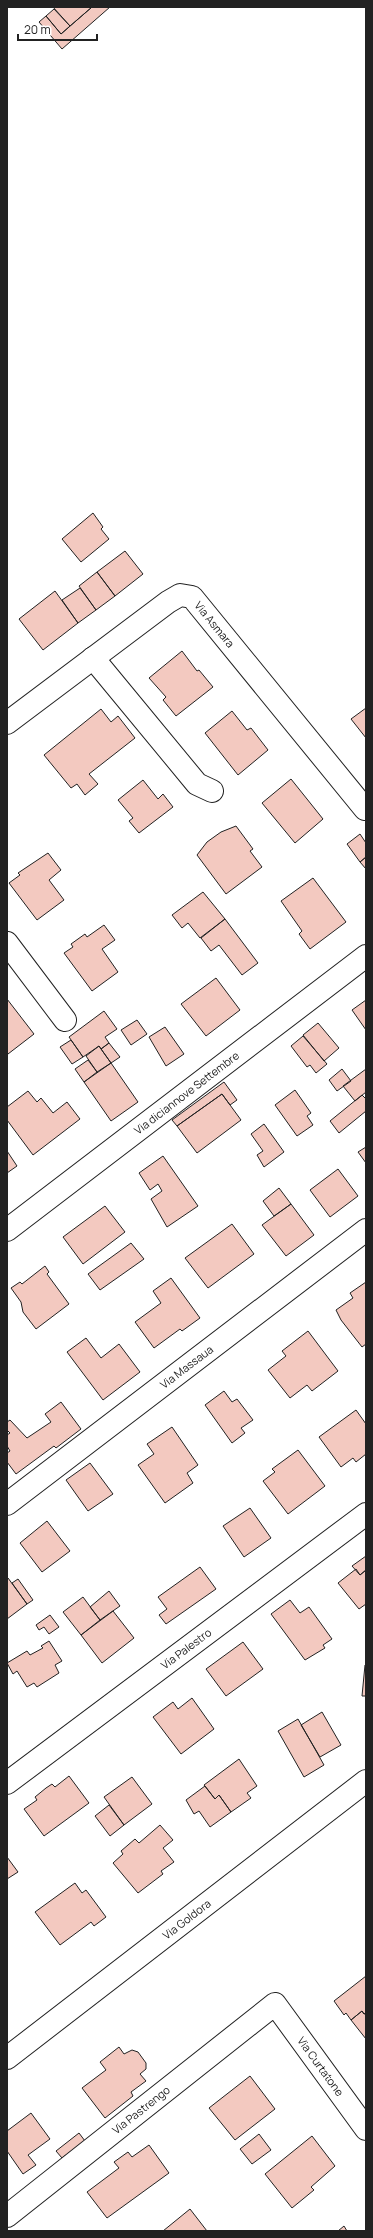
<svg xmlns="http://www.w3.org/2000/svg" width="373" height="2238" font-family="Manrope,sans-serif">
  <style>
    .building { fill: #f3c9c0; stroke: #222 }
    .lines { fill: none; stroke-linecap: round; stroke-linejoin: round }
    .minor-casing { stroke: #222; stroke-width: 24 }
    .minor { stroke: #fff; stroke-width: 22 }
    .labels { text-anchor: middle; stroke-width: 3; stroke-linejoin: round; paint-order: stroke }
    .street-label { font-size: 11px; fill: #222; stroke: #fff }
  </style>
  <rect width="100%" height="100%" fill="#fff"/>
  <!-- building -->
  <path class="building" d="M 53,7 L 92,7 L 70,26 Z
    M 92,7 L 110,7 L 62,49 L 39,22 L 46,16 L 61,34 Z
    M 54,9 L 70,26 L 61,34 L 46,16 Z
    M 93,513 L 103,527 L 101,529 L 109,539 L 81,562 L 62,539 Z
    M 125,551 L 143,574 L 115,596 L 97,572 Z
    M 97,572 L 115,596 L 96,610 L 79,586 Z
    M 80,588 L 96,610 L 78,623 L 62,600 Z
    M 55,591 L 78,623 L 43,650 L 19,619 Z
    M 182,651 L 197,671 L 199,670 L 213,687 L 176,716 L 163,700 L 166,697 L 149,678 Z
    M 366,708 L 366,738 L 351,719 Z
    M 101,709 L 111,722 L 118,716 L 135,738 L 89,774 L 98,784 L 85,795 L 77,784 L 71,788 L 44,755 Z
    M 232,711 L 247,730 L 251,728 L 268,750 L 238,775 L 205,733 Z
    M 291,779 L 323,819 L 295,843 L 262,803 Z
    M 143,780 L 158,799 L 163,794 L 173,807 L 139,833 L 129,821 L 133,818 L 118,800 Z
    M 236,826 L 253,849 L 250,851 L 262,867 L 226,894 L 197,855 L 207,842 L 221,832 Z
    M 360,834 L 366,843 L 366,857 L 360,862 L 347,844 Z
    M 48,853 L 61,870 L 49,880 L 64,900 L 37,920 L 9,883 L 20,875 L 18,873 Z
    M 366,857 L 366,869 L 360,862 Z
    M 313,878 L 346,922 L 310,949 L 299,934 L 302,931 L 281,901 Z
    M 203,892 L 225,919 L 200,938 L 188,923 L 182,928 L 172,915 Z
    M 225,919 L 258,963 L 242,975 L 219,945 L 211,951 L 201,938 Z
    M 104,925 L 115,940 L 102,949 L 118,972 L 92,991 L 64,953 L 73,947 L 71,944 L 85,934 L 87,937 Z
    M 216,978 L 240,1010 L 206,1036 L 181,1004 Z
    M 7,999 L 34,1034 L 8,1054 L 7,1052 Z
    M 366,1000 L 366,1030 L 352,1010 Z
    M 104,1011 L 117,1029 L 105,1037 L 109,1043 L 101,1049 L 99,1046 L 83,1057 L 69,1037 Z
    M 137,1020 L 147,1034 L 131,1045 L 121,1030 Z
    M 318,1023 L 339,1048 L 324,1061 L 303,1035 Z
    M 165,1027 L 184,1054 L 166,1066 L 149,1037 Z
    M 303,1036 L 327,1064 L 316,1073 L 310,1065 L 307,1067 L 291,1046 Z
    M 71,1040 L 83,1057 L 72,1064 L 60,1047 Z
    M 109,1043 L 120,1057 L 111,1063 L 101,1049 Z
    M 99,1046 L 111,1063 L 97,1072 L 86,1056 Z
    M 88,1060 L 97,1072 L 84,1082 L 75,1069 Z
    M 111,1063 L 138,1102 L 111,1121 L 84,1082 Z
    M 342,1069 L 351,1081 L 337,1091 L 329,1080 Z
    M 366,1069 L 366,1092 L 355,1101 L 343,1086 Z
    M 224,1082 L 237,1100 L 230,1105 L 222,1094 L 177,1126 L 172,1120 Z
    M 295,1090 L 311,1113 L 307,1116 L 313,1125 L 297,1136 L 275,1105 Z
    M 28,1091 L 37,1102 L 41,1098 L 53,1113 L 67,1102 L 80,1119 L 33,1155 L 7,1120 L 7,1107 Z
    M 222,1094 L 241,1120 L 197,1153 L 177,1126 Z
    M 362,1095 L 366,1099 L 366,1111 L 339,1133 L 330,1121 Z
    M 264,1124 L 284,1152 L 264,1167 L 257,1155 L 263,1151 L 251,1134 Z
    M 366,1147 L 366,1163 L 358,1152 Z
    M 7,1151 L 17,1166 L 7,1173 Z
    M 163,1156 L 198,1206 L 167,1227 L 151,1199 L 162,1191 L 158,1184 L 150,1190 L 139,1173 Z
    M 338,1169 L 358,1196 L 330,1217 L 310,1190 Z
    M 279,1188 L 291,1204 L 274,1216 L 263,1201 Z
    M 291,1204 L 314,1235 L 286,1256 L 262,1225 Z
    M 105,1206 L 125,1232 L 83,1264 L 63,1237 Z
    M 232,1224 L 254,1254 L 208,1288 L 185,1258 Z
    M 131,1243 L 144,1259 L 100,1290 L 88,1274 Z
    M 45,1266 L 49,1272 L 47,1274 L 69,1304 L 36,1329 L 23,1312 L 21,1302 L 11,1288 L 20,1282 L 22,1284 Z
    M 171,1278 L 200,1318 L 182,1331 L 180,1329 L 154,1348 L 135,1322 L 161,1303 L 153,1291 Z
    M 366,1282 L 366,1344 L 362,1347 L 341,1320 L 336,1310 L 353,1298 L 350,1293 Z
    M 308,1331 L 338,1371 L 312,1391 L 307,1385 L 290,1398 L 268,1370 L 286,1356 L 282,1351 Z
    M 86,1338 L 101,1358 L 119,1344 L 140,1372 L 103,1400 L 67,1352 Z
    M 224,1391 L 232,1402 L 237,1399 L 253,1420 L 241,1428 L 245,1433 L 232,1443 L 205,1405 Z
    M 61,1402 L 81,1429 L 56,1448 L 54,1446 L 16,1474 L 7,1462 L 7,1453 L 10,1451 L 7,1446 L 7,1435 L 10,1433 L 7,1430 L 7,1422 L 10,1420 L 27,1438 L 51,1422 L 45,1414 Z
    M 356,1410 L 366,1424 L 366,1454 L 356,1462 L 353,1458 L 341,1467 L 319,1437 Z
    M 172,1427 L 198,1465 L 187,1473 L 193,1483 L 165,1503 L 138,1465 L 154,1454 L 147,1444 Z
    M 298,1450 L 325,1486 L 288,1514 L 263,1481 L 275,1472 L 272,1469 Z
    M 90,1463 L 113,1494 L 88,1511 L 66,1480 Z
    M 250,1508 L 271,1538 L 244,1557 L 223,1526 Z
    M 47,1521 L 70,1551 L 42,1572 L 20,1543 Z
    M 366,1556 L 366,1570 L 360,1575 L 352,1566 Z
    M 200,1567 L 216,1589 L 166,1624 L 159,1615 L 167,1609 L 158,1597 Z
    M 356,1569 L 360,1575 L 366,1570 L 366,1604 L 359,1609 L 338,1583 Z
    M 8,1578 L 27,1604 L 7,1619 L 7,1579 Z
    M 18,1579 L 33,1600 L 27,1604 L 12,1583 Z
    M 109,1591 L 120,1606 L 100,1620 L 90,1607 Z
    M 83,1597 L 100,1620 L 81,1635 L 63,1612 Z
    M 290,1600 L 300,1613 L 309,1607 L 332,1639 L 323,1645 L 325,1648 L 305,1660 L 271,1614 Z
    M 113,1611 L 134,1638 L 102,1663 L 81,1635 Z
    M 50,1615 L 59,1627 L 49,1634 L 44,1627 L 39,1630 L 36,1625 Z
    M 49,1641 L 62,1661 L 55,1665 L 59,1673 L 37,1687 L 34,1683 L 27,1687 L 17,1671 L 13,1674 L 7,1663 L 27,1651 L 30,1655 L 43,1648 L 41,1646 Z
    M 243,1642 L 263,1669 L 226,1696 L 206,1669 Z
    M 365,1665 L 366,1665 L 366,1696 L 362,1696 Z
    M 192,1698 L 214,1729 L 181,1754 L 153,1717 L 173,1702 L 178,1709 Z
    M 322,1712 L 341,1745 L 320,1757 L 301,1725 Z
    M 298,1719 L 324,1765 L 304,1777 L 278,1731 Z
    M 239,1759 L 257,1786 L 247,1793 L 251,1798 L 231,1812 L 219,1795 L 215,1799 L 204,1785 Z
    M 69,1776 L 89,1803 L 44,1836 L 24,1809 L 37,1800 L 35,1797 L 46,1788 L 52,1784 L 55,1787 Z
    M 132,1777 L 152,1804 L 124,1825 L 104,1797 Z
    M 205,1786 L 215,1799 L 219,1795 L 231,1812 L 210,1827 L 199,1811 L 194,1814 L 186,1800 Z
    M 109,1805 L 124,1825 L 110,1836 L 95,1816 Z
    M 160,1825 L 173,1840 L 163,1848 L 174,1862 L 161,1871 L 163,1874 L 138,1893 L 113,1863 L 123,1854 L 121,1851 L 135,1839 L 139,1843 Z
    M 7,1857 L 18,1872 L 7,1879 Z
    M 75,1883 L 82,1893 L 86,1890 L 106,1917 L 94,1926 L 91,1922 L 60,1945 L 35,1912 Z
    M 366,1976 L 366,2013 L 364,2014 L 362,2011 L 351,2020 L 346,2013 L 344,2015 L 334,2001 Z
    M 362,2011 L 364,2014 L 366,2013 L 366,2039 L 351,2020 Z
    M 119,2047 L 124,2054 L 132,2050 L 138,2052 L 146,2063 L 146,2069 L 140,2074 L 146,2081 L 131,2092 L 133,2096 L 105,2118 L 82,2088 L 106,2070 L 100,2062 Z
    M 250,2076 L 275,2109 L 235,2140 L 209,2108 Z
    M 31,2113 L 50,2139 L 28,2155 L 36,2165 L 23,2174 L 7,2151 L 7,2131 Z
    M 79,2133 L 85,2141 L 62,2158 L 56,2151 Z
    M 259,2134 L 271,2150 L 252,2164 L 240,2149 Z
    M 312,2136 L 335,2166 L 311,2187 L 314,2190 L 292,2208 L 265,2174 Z
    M 149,2145 L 169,2173 L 107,2218 L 87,2192 L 119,2168 L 114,2162 L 128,2152 L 132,2157 Z
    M 190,2209 L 207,2231 L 163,2231 Z
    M 344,2226 L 347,2231 L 338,2231 Z"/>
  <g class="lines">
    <!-- minor casing -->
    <g class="minor-casing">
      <g id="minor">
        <path d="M 93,658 L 197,784 L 212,791"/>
        <path id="s1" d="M 7,723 L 168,602 L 180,595 L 192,597 L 365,809"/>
        <path d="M 7,943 L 65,1020"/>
        <path id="s2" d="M 7,1230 L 366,956"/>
        <path id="s3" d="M 7,1504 L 366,1230"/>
        <path id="s4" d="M 7,1783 L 366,1514"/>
        <path id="s5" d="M 7,2058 L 366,1781"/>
        <path id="s6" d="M 7,2216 L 275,2004 L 366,2129"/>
      </g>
    </g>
    <!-- minor -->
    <use href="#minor" class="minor"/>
  </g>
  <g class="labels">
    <!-- street labels -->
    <g class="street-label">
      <text dy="4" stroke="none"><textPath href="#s1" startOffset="263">Via Asmara</textPath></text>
      <text dy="4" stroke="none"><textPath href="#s2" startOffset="226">Via diciannove Settembre</textPath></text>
      <text dy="4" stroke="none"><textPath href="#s3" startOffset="226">Via Massaua</textPath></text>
      <text dy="4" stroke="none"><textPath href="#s4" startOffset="224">Via Palestro</textPath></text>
      <text dy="4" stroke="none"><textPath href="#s5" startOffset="227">Via Goldora</textPath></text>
      <text dy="4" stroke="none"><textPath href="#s6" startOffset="419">Via Curtatone</textPath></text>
      <text dy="4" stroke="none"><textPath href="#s6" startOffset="171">Via Pastrengo</textPath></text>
    </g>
  </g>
  <!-- border -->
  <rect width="373" height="2238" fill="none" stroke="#222222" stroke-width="16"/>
  <!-- scale -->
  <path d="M18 34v6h79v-6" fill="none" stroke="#222222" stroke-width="2"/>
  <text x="24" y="34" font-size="12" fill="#222222" stroke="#ffffff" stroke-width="3" paint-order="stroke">20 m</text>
</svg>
